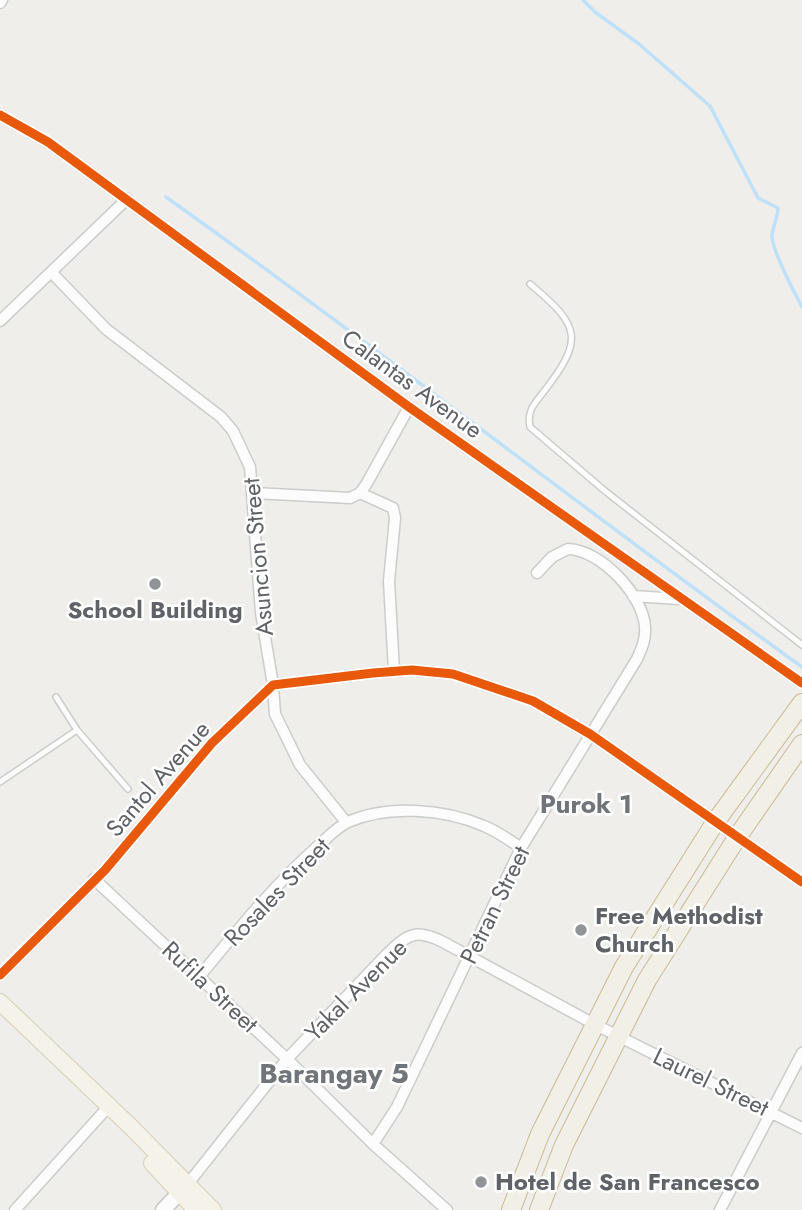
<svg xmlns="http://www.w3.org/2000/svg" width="802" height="1210" font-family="Jost,sans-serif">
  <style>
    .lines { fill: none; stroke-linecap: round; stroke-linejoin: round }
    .stream { stroke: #bfe0f9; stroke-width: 3.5 }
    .service-casing { stroke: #cbcccc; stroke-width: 8 }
    .minor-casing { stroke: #cbcccc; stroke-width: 13 }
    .secondary-casing { stroke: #cacacb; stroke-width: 17 }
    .primary-casing { stroke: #d7ceb8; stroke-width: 18 }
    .trunk-casing { stroke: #c8b996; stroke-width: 20 }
    .service { stroke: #fdfcfc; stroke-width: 5 }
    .minor { stroke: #fdfcfc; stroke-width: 10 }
    .secondary { stroke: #fdfcfc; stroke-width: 14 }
    .primary { stroke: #f4f2e9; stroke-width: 16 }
    .trunk { stroke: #f2f0e6; stroke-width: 18 }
    .cycleway-casing { stroke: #fff; stroke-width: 13 }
    .cycleway { stroke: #e8590c; stroke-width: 9 }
    .poi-dot { fill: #919496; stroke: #fff; stroke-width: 2.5 }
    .labels { text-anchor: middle; stroke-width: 5; stroke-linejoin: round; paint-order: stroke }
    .street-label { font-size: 24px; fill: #5f6368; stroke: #fff }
    .poi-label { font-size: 24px; font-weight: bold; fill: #5f6368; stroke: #fff; text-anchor: start }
    .neighbourhood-label { font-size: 26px; font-weight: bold; fill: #70757a; stroke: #fff }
    .quarter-label { font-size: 28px; font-weight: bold; fill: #70757a; stroke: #fff }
  </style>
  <rect width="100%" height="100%" fill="#efeeea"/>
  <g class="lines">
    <!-- stream -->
    <path class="stream" d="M 583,0 L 595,12 L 639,44 L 710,106 L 758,198 L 778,208 C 778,217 773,226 772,235 C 771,248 795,294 802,307
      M 166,197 C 381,350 588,513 802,667"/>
    <!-- service casing -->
    <g class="service-casing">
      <path id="service" d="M 530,284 C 582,327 584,340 542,394 C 533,405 527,412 530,427 L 605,491 L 802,645
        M 56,697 L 77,730 L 128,789
        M 0,782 L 77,730"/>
    </g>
    <!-- minor casing -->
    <g class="minor-casing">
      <path id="minor" d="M 0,3 L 2,0
        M 0,115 L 48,142 L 409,407 L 802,683
        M 52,273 L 106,329 L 221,417 L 233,431 L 250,467 L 261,613 L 273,685 L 275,714 L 300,765 L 346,822
        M 0,321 L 127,199
        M 252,493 L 350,498 L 360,493 L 367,483 L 409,407
        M 360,493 L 393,508 L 395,518 L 389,581 L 394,671
        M 633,596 L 679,599
        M 94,879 L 287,1059 L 373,1144 L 447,1210
        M 0,975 L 105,870 L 212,743 L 273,685 L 373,673 L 412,670 L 453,674 L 533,701 L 590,734 L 802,882
        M 199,977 C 237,931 274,885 318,846 C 327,838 337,827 348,822 C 388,804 445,809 484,826 C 497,831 509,840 521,848
        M 373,1144 L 397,1107 L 521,848 L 637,659 C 642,648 646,639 645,627 C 643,595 601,550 568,549 L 552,557 L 537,573
        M 187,1185 L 287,1059 L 388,953 C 409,933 417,929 443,942 L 594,1024 L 802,1128
        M 15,1210 L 109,1106
        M 720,1210 L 802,1053"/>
    </g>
    <!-- secondary casing -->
    <g class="secondary-casing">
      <path id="secondary" d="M 163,1210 L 186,1186"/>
    </g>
    <!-- primary casing -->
    <g class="primary-casing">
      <path id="primary" d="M 0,1002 L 131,1127 L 213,1210
        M 152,1163 L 196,1210"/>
    </g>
    <!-- trunk casing -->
    <g class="trunk-casing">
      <path id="trunk" d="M 511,1210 L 540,1134 L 624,967 L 716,821 L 802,703
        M 539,1210 L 564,1145 L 647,980 L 738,836 L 802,744"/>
    </g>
    <!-- service -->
    <use href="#service" class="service"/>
    <!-- minor -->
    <use href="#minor" class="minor"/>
    <!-- secondary -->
    <use href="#secondary" class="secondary"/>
    <!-- primary -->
    <use href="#primary" class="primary"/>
    <!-- trunk -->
    <use href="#trunk" class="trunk"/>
    <!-- cycleway casing -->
    <g class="cycleway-casing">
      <path id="cycleway" d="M 0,115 L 48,142 L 409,407 L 802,683
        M 0,975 L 105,870 L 212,743 L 273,685 L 373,673 L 412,670 L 453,674 L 533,701 L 590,734 L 802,882"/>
    </g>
    <!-- cycleway -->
    <use href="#cycleway" class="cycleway"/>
  </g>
  <!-- markers -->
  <g class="poi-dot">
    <circle cx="155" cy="584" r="7"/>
    <circle cx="581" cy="930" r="7"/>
    <circle cx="481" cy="1182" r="7"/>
  </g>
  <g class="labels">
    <!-- street labels -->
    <g class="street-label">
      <text transform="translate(412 384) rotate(36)" y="8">Calantas Avenue</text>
      <text transform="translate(258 557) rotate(-95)" y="8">Asuncion Street</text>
      <text transform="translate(158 779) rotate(-49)" y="8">Santol Avenue</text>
      <text transform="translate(277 892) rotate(-46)" y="8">Rosales Street</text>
      <text transform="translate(495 905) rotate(-64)" y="8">Petran Street</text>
      <text transform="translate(210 987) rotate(43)" y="8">Rufila Street</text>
      <text transform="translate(356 990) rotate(-45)" y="8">Yakal Avenue</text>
      <text transform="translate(711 1082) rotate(26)" y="8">Laurel Street</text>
    </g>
    <!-- poi labels -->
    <g class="poi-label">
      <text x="155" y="618" text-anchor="middle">School Building</text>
      <text x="595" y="924">Free Methodist<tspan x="595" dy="28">Church</tspan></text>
      <text x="495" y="1190">Hotel de San Francesco</text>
    </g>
    <!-- neighbourhood labels -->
    <g class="neighbourhood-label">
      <text x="586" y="813">Purok 1</text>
    </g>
    <!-- quarter labels -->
    <g class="quarter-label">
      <text x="334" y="1083">Barangay 5</text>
    </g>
  </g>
</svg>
